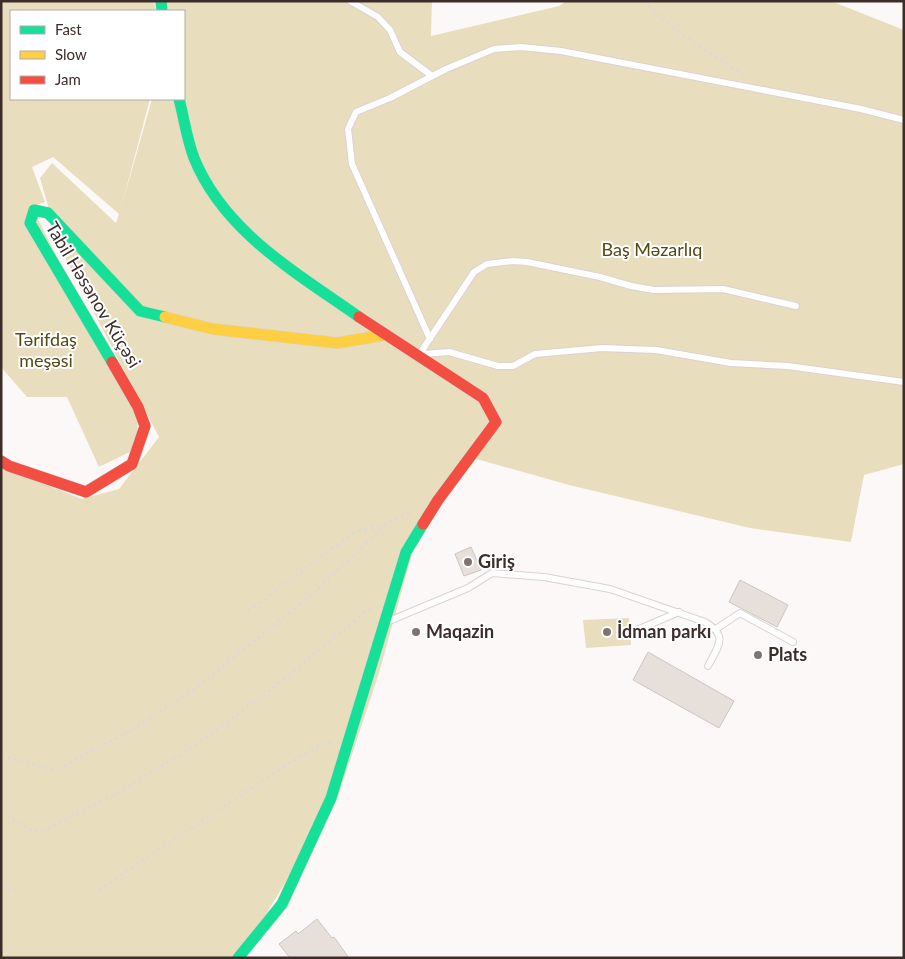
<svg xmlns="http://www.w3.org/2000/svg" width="905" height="959" font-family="Lato,sans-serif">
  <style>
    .green { fill: #e8debd }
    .building { fill: #e6dfda; stroke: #ccc5c1 }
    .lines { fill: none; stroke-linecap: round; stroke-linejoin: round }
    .lane-casing { stroke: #dbd2d1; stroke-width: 8 }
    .fast-casing { stroke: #dbd2d1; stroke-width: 12 }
    .slow-casing { stroke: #dbd2d1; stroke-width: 12 }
    .jam-casing { stroke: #dbd2d1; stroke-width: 12 }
    .path { stroke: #dbd9d9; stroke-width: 2.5; stroke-dasharray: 2.5 4; stroke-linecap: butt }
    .lane { stroke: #fffefe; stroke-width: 6 }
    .fast { stroke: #16e098; stroke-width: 11 }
    .slow { stroke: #ffcf43; stroke-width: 11 }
    .jam { stroke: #f24e42; stroke-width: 11 }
    .poi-dot { fill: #807473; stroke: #fff; stroke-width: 2 }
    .labels { text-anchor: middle; stroke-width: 4; stroke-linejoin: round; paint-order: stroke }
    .park-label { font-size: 18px; fill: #544913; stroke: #fff }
    .street-label { font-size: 18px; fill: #3c2d2b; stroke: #fff }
    .poi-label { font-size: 18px; font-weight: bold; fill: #3c2d2b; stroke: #fff; text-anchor: start }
  </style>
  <rect width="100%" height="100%" fill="#fdf8f8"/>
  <!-- green -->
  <path class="green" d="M 1,1 L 154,1 L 156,11 L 11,11 L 11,99 L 150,99 L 121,208 L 152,99 L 184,99 L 184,11 L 158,11 L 155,1 L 432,1 L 431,36 L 559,6 L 567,1 L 831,1 L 904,30 L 904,464 L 864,475 L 851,542 L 750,528 L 569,485 L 473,458 L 423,514 L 379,673 L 338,797 L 239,958 L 1,958 L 1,467 L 82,499 L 119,489 L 159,437 L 60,248 L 40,178 L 52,163 L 116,223 L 119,214 L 53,157 L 32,167 L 45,202 L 32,207 L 138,419 L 136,449 L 99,467 L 67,397 L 27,397 L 1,367 Z
    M 629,618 L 631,645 L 586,648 L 583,620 Z"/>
  <!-- building -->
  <path class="building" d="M 471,547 L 481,570 L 464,576 L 455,554 Z
    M 740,580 L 788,605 L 777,627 L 729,602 Z
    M 648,652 L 734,701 L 719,728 L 633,680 Z
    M 317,919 L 332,938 L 334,937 L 349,958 L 290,958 L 279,944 L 296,931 L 298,934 Z"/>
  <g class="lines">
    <!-- lane casing -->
    <g class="lane-casing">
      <path id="lane" d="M 350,1 L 378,17 L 390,30 L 400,52 L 432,76
        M 430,339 L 352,164 L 348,129 L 356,112 L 390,98 L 446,69 L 494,49 L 521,47 L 561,51 L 861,109 L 904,120
        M 423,354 L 449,352 L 498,366 L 513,366 L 535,354 L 602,348 L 656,350 L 731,363 L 788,366 L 904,382
        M 419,355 L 474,272 L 487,264 L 513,261 L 527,262 L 600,277 L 631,286 L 654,290 L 723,289 L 796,306
        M 389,621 L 468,588 L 492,573 L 544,577 L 610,589 L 705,622 C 729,636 718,646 708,666
        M 716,629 L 740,613 L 793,642
        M 632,632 L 679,612"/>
    </g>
    <!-- fast casing -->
    <g class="fast-casing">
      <path id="fast" d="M 161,1 L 162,11
        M 179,99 C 184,118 187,140 194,158 C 224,232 297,273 359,317
        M 112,362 L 30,223 L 34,210 L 48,213 L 140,311 L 165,317
        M 238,958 L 282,904 L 331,798 L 406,552 L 423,524"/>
    </g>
    <!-- slow casing -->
    <g class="slow-casing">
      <path id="slow" d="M 165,317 L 213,329 L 337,343 L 384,335"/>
    </g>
    <!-- jam casing -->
    <g class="jam-casing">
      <path id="jam" d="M 359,317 L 483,398 L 496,422 L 438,500 L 423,524
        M 1,461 L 9,466 L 86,492 L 132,464 L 145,426 L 138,407 L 112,362"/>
    </g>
    <!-- path -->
    <path class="path" d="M 643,1 L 675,30 L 747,77
      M 248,611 L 355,532 L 386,524
      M 1,756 L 55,770 L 125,734 L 201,684 L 316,591 L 387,523 L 411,512
      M 1,813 C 16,818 23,830 40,832 L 114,795 L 193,747 L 269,691 L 373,606
      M 1,885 L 18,891
      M 99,890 L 287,764 L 323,744 L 332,743"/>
    <!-- lane -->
    <use href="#lane" class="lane"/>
    <!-- fast -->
    <use href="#fast" class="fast"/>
    <!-- slow -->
    <use href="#slow" class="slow"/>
    <!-- jam -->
    <use href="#jam" class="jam"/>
  </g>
  <!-- markers -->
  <g class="poi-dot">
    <circle cx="468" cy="562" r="5"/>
    <circle cx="416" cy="632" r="5"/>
    <circle cx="607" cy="632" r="5"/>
    <circle cx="758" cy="655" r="5"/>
  </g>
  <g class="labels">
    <!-- park labels -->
    <g class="park-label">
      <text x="652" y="256">Baş Məzarlıq</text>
      <text x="46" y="346">Tərifdaş<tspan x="46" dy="21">meşəsi</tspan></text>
    </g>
    <!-- street labels -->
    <g class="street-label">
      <text transform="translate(93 295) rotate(59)" y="6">Tabil Həsənov Küçəsi</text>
    </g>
    <!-- poi labels -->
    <g class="poi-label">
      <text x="478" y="568">Giriş</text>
      <text x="426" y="638">Maqazin</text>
      <text x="617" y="638">İdman parkı</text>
      <text x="768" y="661">Plats</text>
    </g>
  </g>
  <!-- border -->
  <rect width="905" height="959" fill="none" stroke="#3c2d2b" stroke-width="5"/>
  <!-- legend -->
  <rect x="10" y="10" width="175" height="90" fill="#ffffff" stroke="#b1abaa"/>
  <rect x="20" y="26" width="25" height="8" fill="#16e098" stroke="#b1abaa"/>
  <text x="55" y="35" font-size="15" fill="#3c2d2b">Fast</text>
  <rect x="20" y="51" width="25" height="8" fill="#ffcf43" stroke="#b1abaa"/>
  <text x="55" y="60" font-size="15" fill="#3c2d2b">Slow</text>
  <rect x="20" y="76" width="25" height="8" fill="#f24e42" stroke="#b1abaa"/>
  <text x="55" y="85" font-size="15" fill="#3c2d2b">Jam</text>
</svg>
